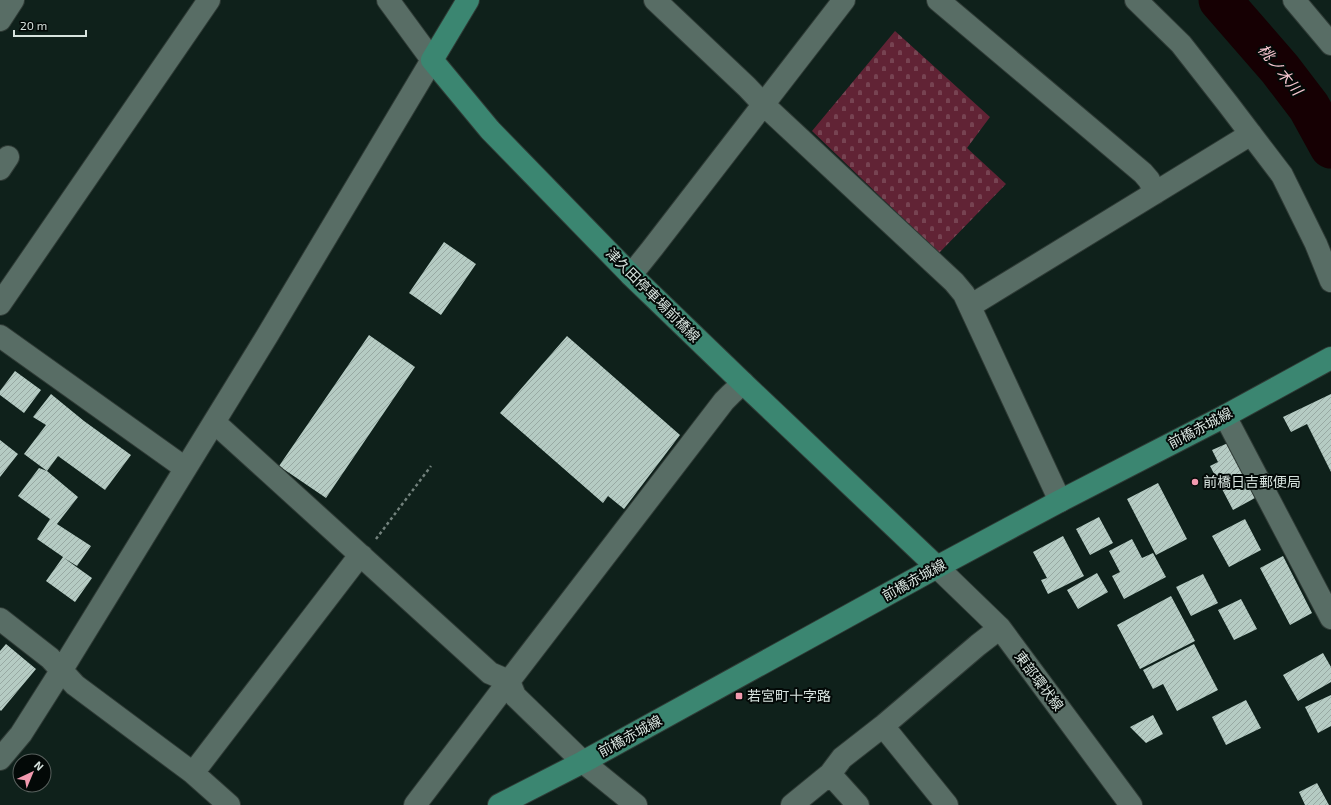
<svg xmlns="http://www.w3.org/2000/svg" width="1331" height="805" font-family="'Exo 2','Noto Sans JP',sans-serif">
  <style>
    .cemetery { fill: url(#cemetery-stones) }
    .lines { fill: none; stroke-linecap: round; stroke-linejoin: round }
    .river { stroke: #160003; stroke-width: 43 }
    .building { fill: url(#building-hatch) }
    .minor-casing { stroke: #2f3b36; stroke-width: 24 }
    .major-casing { stroke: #2f3b36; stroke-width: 24 }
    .path { stroke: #73827d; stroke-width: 2.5; stroke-dasharray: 3 3; stroke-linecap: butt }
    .minor { stroke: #586d65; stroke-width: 22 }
    .major { stroke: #3b8671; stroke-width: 22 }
    .poi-dot { fill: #f29aaf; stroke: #030907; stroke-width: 1.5 }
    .labels { text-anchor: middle; stroke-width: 4; stroke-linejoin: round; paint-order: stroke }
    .street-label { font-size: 14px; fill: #d7e3de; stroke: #030907 }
    .poi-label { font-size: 14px; fill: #d7e3de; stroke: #030907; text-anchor: start }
    .water-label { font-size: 15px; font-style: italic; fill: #f8c7d1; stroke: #030907 }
  </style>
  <defs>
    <pattern id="cemetery-stones" width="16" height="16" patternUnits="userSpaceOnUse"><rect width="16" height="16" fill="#612335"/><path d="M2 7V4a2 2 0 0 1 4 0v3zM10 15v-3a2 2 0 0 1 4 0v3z" fill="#774352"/></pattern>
    <pattern id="building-hatch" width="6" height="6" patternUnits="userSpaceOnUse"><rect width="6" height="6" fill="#b5cbc3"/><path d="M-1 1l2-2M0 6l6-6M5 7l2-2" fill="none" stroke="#98a9a3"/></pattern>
  </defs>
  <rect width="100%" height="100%" fill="#0f211b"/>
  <!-- cemetery -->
  <path class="cemetery" d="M 895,31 L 990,117 L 967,148 L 1006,184 L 939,253 L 812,131 Z"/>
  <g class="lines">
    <!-- river -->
    <path class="river" d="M 1220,0 L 1280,69 L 1309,107 L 1331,147"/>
  </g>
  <!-- building -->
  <path class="building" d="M 444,242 L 476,264 L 441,315 L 409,293 Z
    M 369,335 L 415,367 L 326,498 L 279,466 Z
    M 567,336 L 680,435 L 624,509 L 608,496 L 603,503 L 500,413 Z
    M 15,371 L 41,390 L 24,413 L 0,395 L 0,391 Z
    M 51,394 L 84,421 L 131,455 L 105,490 L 58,456 L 64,448 L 47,471 L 78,497 L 57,524 L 91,546 L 77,566 L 64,558 L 92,578 L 75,602 L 46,581 L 63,557 L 37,539 L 50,519 L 18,496 L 39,468 L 47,471 L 24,454 L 46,425 L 33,417 Z
    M 1331,394 L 1331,472 L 1307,424 L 1291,432 L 1283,417 Z
    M 0,440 L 18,454 L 0,477 Z
    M 1228,443 L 1255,498 L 1233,510 L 1210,466 L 1218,462 L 1212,450 Z
    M 1158,483 L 1187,539 L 1156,555 L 1127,499 Z
    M 1099,517 L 1113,543 L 1090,555 L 1076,529 Z
    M 1245,519 L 1261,550 L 1229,567 L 1212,536 Z
    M 1063,536 L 1084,576 L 1048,594 L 1041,580 L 1047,578 L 1033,552 Z
    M 1132,539 L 1142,558 L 1153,553 L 1166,577 L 1124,599 L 1112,576 L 1120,572 L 1109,551 Z
    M 1283,556 L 1312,613 L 1290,625 L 1260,568 Z
    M 1097,573 L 1108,592 L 1078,609 L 1067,590 Z
    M 1203,574 L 1218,603 L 1191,616 L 1176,587 Z
    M 1171,596 L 1195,641 L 1140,669 L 1117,625 Z
    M 1241,599 L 1257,629 L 1234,640 L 1218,610 Z
    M 6,644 L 36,669 L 1,711 L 0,710 L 0,651 Z
    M 1194,644 L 1218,690 L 1177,711 L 1163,684 L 1153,689 L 1143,670 Z
    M 1323,653 L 1331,667 L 1331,682 L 1298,701 L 1283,675 Z
    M 1331,695 L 1331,726 L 1318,733 L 1305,707 Z
    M 1246,700 L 1261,728 L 1226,745 L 1212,717 Z
    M 1153,715 L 1163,734 L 1146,743 L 1130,727 Z
    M 1317,783 L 1329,805 L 1305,805 L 1299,792 Z"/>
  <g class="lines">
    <!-- minor casing -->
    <g class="minor-casing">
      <path id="minor" d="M 655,0 L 747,87 L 764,105 L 954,282 L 964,294 L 1060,501
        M 938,0 L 1143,173 L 1149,180 L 1155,193
        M 1136,0 L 1181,44 L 1228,104 L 1282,175 L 1316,244 L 1331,281
        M 1294,0 L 1331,44
        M 0,20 L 13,0
        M 0,169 L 8,157
        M 631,275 L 651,250 L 844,0
        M 0,304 L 209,0
        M 970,306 L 1251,134
        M 0,336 L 185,468
        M 1225,416 L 1331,618
        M 214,422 L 490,673 L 509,681 L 515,696 L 583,762 L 636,805
        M 937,567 L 1000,628 L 1131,805
        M 0,619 L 50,658 L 75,685 L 193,773 L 229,805
        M 883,726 L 947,805
        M 0,759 L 21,734 L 61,671 L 267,336 L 432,60 L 388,0
        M 193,773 L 354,563 L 362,556
        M 830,774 L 858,805
        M 415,805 L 509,681 L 724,401 L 731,394 L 743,383
        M 792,805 L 830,774 L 842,758 L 883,726 L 978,645 L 1000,628"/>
    </g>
    <!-- major casing -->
    <g class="major-casing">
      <path id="major" d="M 468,0 L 432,60 L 490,130 L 631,275 L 743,383 L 937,567
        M 499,805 L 583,762 L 937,567 L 1060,501 L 1225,416 L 1331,358"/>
    </g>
    <!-- path -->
    <path class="path" d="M 376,539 L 431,466"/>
    <!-- minor -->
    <use href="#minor" class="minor"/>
    <!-- major -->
    <use href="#major" class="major"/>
  </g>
  <!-- markers -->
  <g class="poi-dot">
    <circle cx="1195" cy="482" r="4"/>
    <rect x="735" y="692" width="8" height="8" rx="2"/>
  </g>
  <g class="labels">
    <!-- street labels -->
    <g class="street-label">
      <text transform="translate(653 295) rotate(45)" y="5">津久田停車場前橋線</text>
      <text transform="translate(1200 428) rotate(-28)" y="5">前橋赤城線</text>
      <text transform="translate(914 580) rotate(-29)" y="5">前橋赤城線</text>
      <text transform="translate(1039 681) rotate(53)" y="5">東部環状線</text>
      <text transform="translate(630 736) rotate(-29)" y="5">前橋赤城線</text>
    </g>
    <!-- poi labels -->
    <g class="poi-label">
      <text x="1203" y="487">前橋日吉郵便局</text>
      <text x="747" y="701">若宮町十字路</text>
    </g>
    <!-- water labels -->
    <g class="water-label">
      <text transform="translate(1280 70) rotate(51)" y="5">桃ノ木川</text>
    </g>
  </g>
  <!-- north arrow -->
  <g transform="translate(32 773) rotate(44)"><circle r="19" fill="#030907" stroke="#58605d"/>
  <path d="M0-3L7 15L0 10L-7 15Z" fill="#f29aaf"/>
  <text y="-6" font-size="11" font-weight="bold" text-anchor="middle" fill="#d7e3de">N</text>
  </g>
  <!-- scale -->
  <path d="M14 30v6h72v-6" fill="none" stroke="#d7e3de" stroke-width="2"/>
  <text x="20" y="30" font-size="12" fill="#d7e3de" stroke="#030907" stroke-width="3" paint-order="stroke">20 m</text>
</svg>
